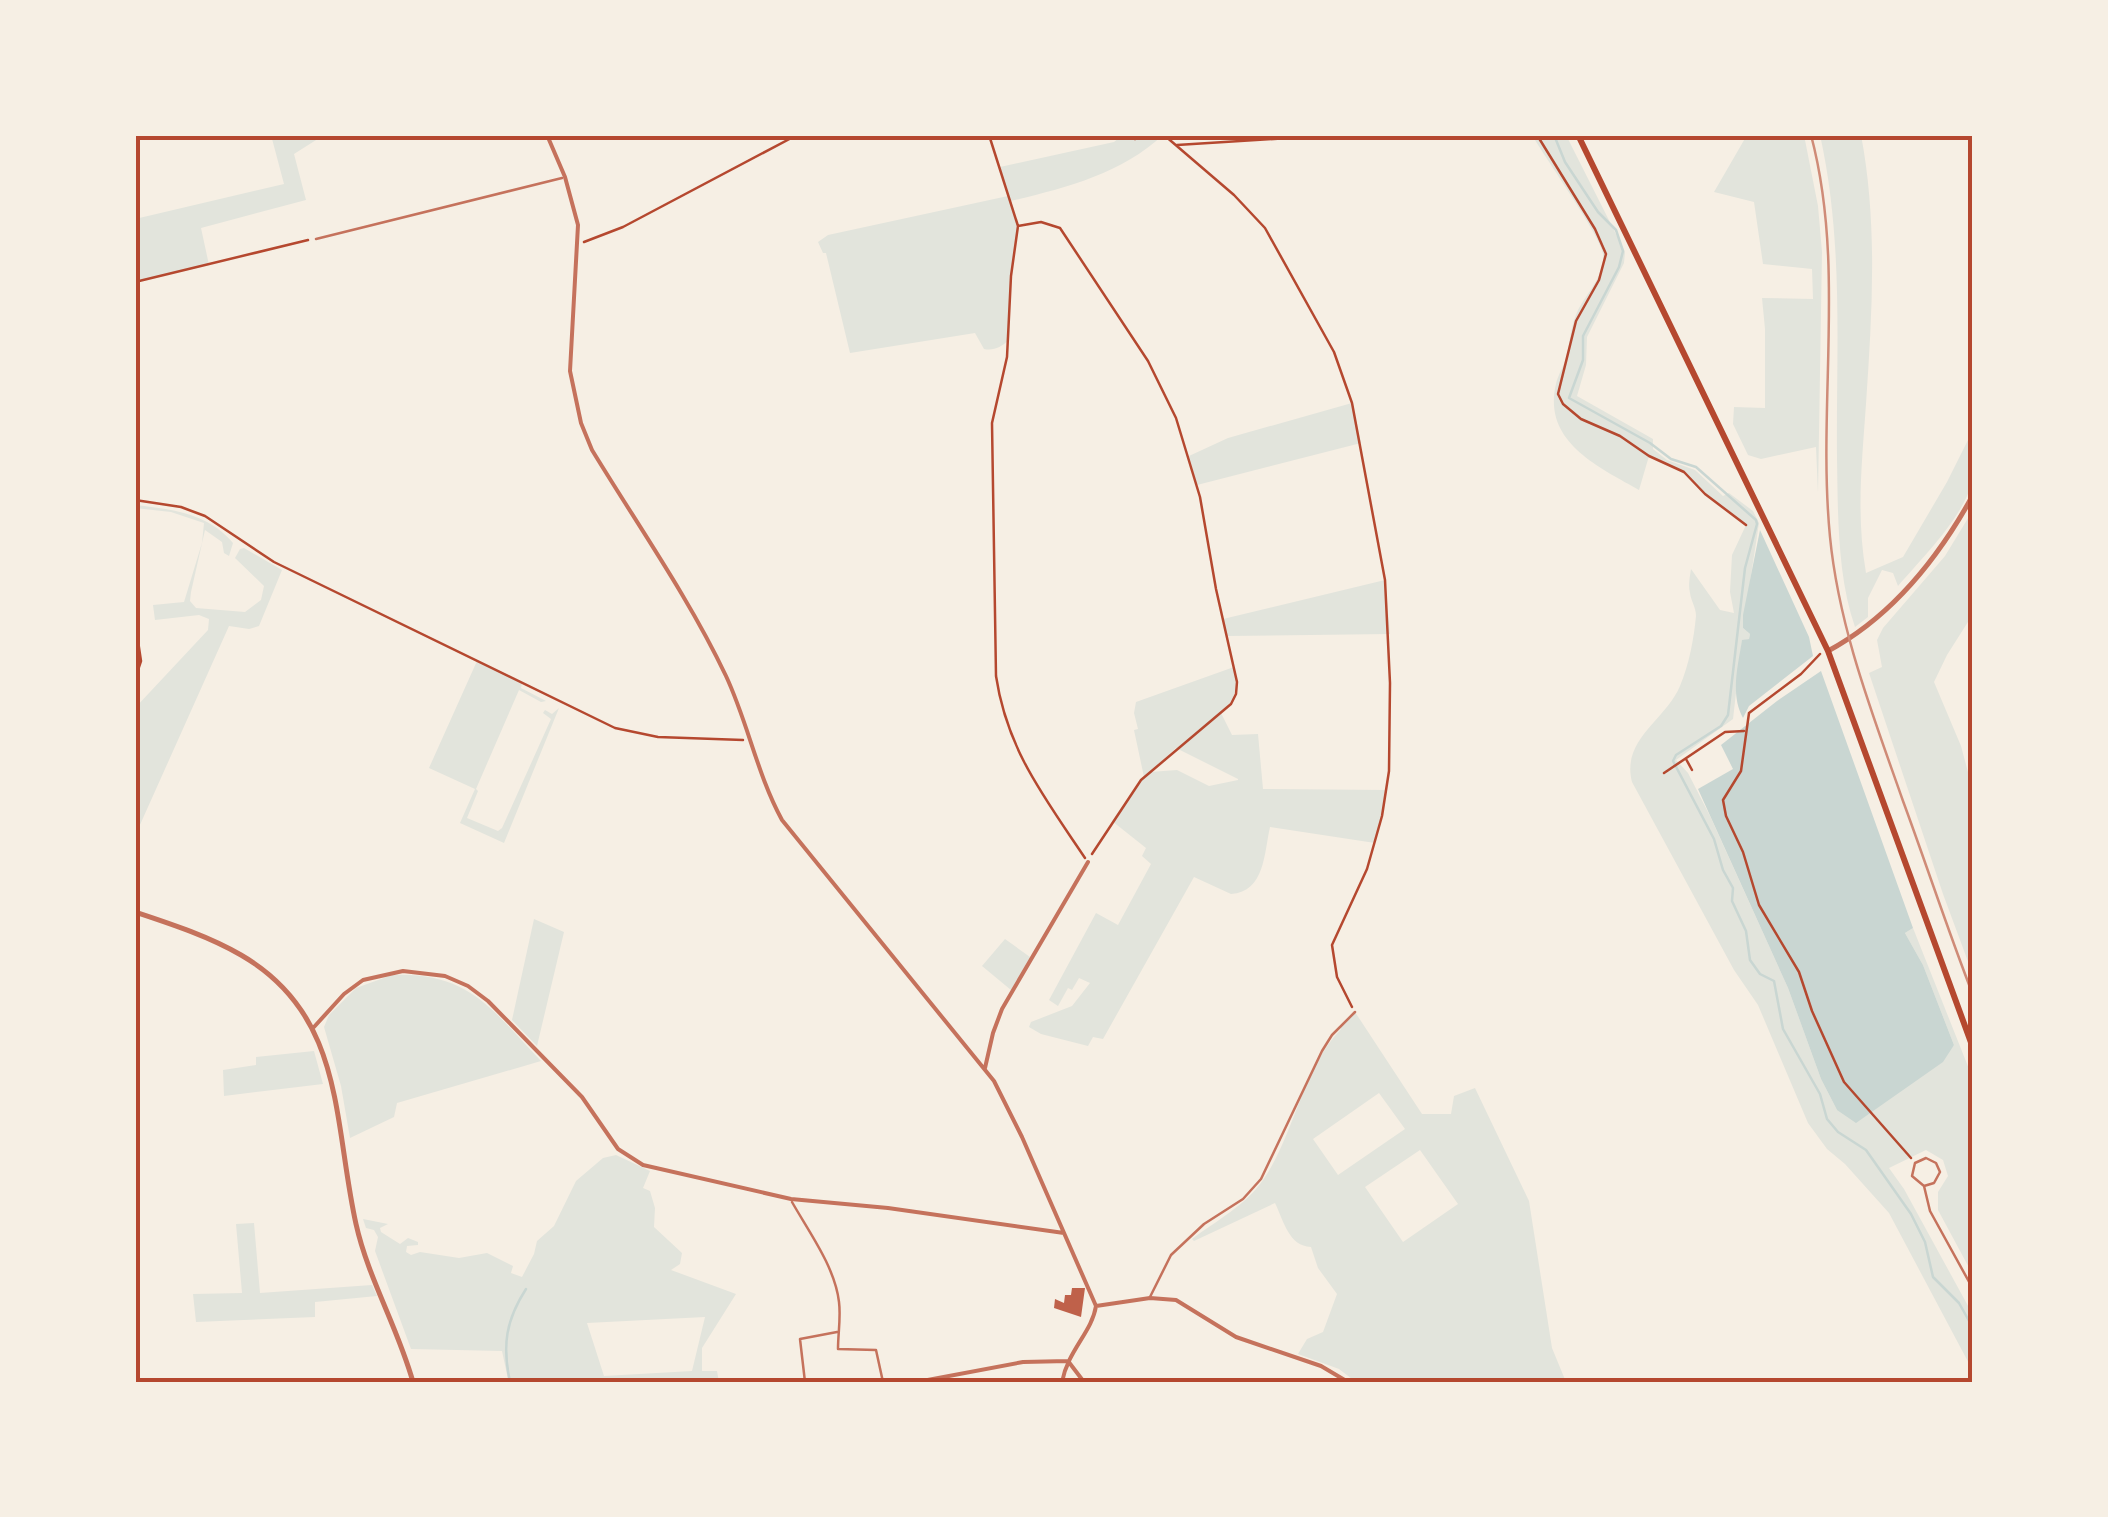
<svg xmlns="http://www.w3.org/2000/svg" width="2108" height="1517" font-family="'Nunito Sans',sans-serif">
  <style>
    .green { fill: #e2e4dc; fill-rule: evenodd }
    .water { fill: #c9d6d2 }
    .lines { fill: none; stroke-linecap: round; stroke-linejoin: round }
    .stream { stroke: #c9d6d2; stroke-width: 2.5 }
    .building { fill: #bf614a }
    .path { stroke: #b5482f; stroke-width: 2.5 }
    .service { stroke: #c5725c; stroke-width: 2.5 }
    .minor { stroke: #c5725c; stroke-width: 4 }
    .tertiary { stroke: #c5725c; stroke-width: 5 }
    .primary { stroke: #b5482f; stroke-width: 6 }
    .rail { stroke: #cf8b77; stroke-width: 2.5 }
    .neatline { fill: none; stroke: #b5482f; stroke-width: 4 }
  </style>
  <rect width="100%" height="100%" fill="#f6efe4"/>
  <!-- green -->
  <path class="green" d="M 271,135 L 324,135 L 294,154 L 306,200 L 201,228 L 209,265 L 135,282 L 135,219 L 284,184 Z
    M 1116,135 L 1163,135 C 1121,174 1065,188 1011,201 L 1018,226 L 1011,276 L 1009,340 C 1001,347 994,351 984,349 L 975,333 L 850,353 L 826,253 L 823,253 L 818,242 L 828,235 L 1008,196 L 1000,167 L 1114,142 L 1120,137 Z
    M 1532,135 L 1566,135 L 1625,252 L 1624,263 L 1587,337 L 1586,365 L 1577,396 L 1653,439 L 1653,449 L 1667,460 L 1695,470 L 1723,496 L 1729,493 L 1753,511 L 1759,523 L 1743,628 L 1750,634 L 1749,639 L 1742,641 L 1733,719 L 1676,760 L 1688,773 L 1710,816 L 1788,988 L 1821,1079 L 1837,1110 L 1947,1052 L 1954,1045 L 1923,965 L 1905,933 L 1913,928 L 1973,1079 L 1973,1275 L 1938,1210 L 1938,1192 L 1948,1176 L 1943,1160 L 1926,1150 L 1889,1168 L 1904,1189 L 1973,1315 L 1973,1371 L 1889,1213 L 1845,1164 L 1827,1149 L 1808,1123 L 1758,1005 L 1734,970 L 1632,782 C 1621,739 1666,720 1680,686 C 1689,665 1694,638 1696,616 C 1696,607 1691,601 1690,593 C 1688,585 1690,576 1691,569 L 1720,610 L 1734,613 L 1730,592 L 1732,555 L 1746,525 L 1705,494 L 1686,474 L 1649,456 L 1639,490 C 1599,467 1542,442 1556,384 C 1558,374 1565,365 1567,355 C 1570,340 1571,325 1578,310 C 1587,293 1605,275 1603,254 C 1602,238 1544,156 1532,135 Z
    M 1747,135 L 1804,135 L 1818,206 L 1822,252 L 1818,493 L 1816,447 L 1761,459 L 1748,455 L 1733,424 L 1734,407 L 1765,408 L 1765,329 L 1762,298 L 1813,299 L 1812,269 L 1763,264 L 1754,202 L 1714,192 Z
    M 1820,135 L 1861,135 C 1878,224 1872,314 1866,404 C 1862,462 1856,515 1866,573 L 1903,557 L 1947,482 L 1973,430 C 1973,445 1976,462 1973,477 C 1967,514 1922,558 1898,586 L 1893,573 L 1882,570 L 1868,598 L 1868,617 L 1855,627 C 1837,575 1838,513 1837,458 C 1836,349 1844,243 1820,135 Z
    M 1352,403 L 1361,443 L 1197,485 L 1189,456 L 1228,438 Z
    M 135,505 C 171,509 208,513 233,543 L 229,556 L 224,553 L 222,542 L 205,530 L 191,592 L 190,601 L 196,608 L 245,612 L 261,600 L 264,586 L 235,558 L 240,549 L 244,548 L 282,570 L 259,626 L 249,629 L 229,626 L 135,836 L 135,708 L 208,630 L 209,619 L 199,615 L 155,620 L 153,605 L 184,602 L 202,543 L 204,523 L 171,512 L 135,508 Z
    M 1973,510 L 1973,614 L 1947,655 L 1934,682 L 1961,746 L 1973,791 L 1973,975 L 1943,894 L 1869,673 L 1882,667 L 1877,640 L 1883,628 L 1945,556 Z
    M 1385,580 L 1390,634 L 1227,636 L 1223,619 Z
    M 477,661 L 522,683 L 521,688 L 546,701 L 541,702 L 519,690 L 476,789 L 478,791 L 467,818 L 498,831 L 502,828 L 551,719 L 543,713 L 545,710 L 552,714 L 559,708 L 504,843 L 460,823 L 475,789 L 429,768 Z
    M 1234,667 C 1238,688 1236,699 1221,713 L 1232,735 L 1258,734 L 1263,789 L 1387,790 L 1375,843 L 1270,827 C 1264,853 1265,892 1231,894 L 1194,877 L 1103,1039 L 1093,1037 L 1088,1046 L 1041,1034 L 1029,1027 L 1031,1022 L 1072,1006 L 1090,983 L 1079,978 L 1072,990 L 1068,988 L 1058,1006 L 1049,1000 L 1096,913 L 1118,925 L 1151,864 L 1142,856 L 1146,848 L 1112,821 L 1144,777 L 1134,730 L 1138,729 L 1134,713 L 1136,702 ZM 1176,748 L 1238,779 L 1238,780 L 1209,786 L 1177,770 L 1150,772 Z
    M 534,919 L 564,932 L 537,1046 L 512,1020 Z
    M 1005,939 L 1030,957 L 1011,990 L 982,966 Z
    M 392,975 C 470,972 492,1010 541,1061 L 397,1103 L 394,1117 L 350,1138 L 341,1086 L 324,1027 L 329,1015 L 356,988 Z
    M 1355,1012 L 1422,1114 L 1451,1114 L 1454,1096 L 1475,1088 L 1529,1201 L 1552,1348 L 1566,1382 L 1356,1382 L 1339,1369 L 1298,1354 L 1307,1339 L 1323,1332 L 1337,1294 L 1318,1268 L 1311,1247 C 1289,1246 1284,1222 1275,1203 L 1194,1241 L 1192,1239 C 1216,1221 1246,1205 1263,1180 C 1295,1134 1302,1069 1341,1029 L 1340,1026 ZM 1379,1093 L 1405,1129 L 1338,1175 L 1313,1139 ZM 1420,1150 L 1458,1204 L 1403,1242 L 1365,1187 Z
    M 314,1051 L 323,1084 L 224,1096 L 223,1070 L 256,1065 L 256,1057 Z
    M 616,1155 L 650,1171 L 643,1188 L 650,1191 L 655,1208 L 654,1227 L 682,1253 L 680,1264 L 671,1270 L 736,1294 L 702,1348 L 702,1371 L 717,1371 L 719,1382 L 501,1382 L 508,1379 L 502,1351 L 411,1349 L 375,1251 L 378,1237 L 374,1230 L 366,1228 L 363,1219 L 388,1224 L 380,1228 L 381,1232 L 400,1244 L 408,1238 L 418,1242 L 418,1245 L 407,1246 L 406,1252 L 411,1255 L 420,1252 L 459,1258 L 487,1253 L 513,1266 L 511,1273 L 522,1277 L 534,1254 L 537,1241 L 554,1226 L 576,1181 L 603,1158 ZM 705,1317 L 692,1371 L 604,1376 L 587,1323 Z
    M 254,1223 L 260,1293 L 372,1285 L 377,1296 L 315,1302 L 315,1317 L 196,1322 L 193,1294 L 242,1293 L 236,1224 Z"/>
  <!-- water -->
  <path class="water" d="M 1760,530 L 1809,637 L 1813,656 L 1749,706 L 1743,718 C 1730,694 1738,666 1742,640 L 1749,639 L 1750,634 L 1743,628 L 1743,615 Z
    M 1821,671 L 1913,928 L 1905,933 L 1923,965 L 1954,1045 L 1943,1062 L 1856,1123 L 1837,1110 L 1821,1079 L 1788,988 L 1698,789 L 1733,769 L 1721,745 L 1777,701 Z"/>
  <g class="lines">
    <!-- stream -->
    <path class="stream" d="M 1554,135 L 1565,162 L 1598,212 L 1616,230 L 1623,251 L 1619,267 L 1583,336 L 1583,360 L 1569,398 L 1650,443 L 1671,459 L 1696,467 L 1756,520 L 1757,524 L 1745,568 L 1728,715 L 1721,726 L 1676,755 L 1673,761 L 1714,839 L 1723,870 L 1733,888 L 1732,901 L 1746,931 L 1750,960 L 1760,974 L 1774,981 L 1783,1029 L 1820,1094 L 1827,1119 L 1838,1132 L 1866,1150 L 1911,1214 L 1925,1242 L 1933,1277 L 1959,1303 L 1973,1328
      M 510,1382 C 502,1345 506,1320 526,1289"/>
  </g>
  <!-- building -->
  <path class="building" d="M 1072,1288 L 1085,1288 L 1081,1317 L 1054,1308 L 1055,1299 L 1064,1303 L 1065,1295 L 1071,1295 Z"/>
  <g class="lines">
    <!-- path -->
    <path class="path" d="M 989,135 L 1018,226 L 1011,276 L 1007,357 L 992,423 L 996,676 C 1007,750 1045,798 1085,858
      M 1116,135 L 1135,139 L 1152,135
      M 1164,135 L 1234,195 L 1265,228 L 1334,352 L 1352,403 L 1385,580 L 1390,683 L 1389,771 L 1382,816 L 1367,869 L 1332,945 L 1337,977 L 1352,1007
      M 1537,135 L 1595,229 L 1606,254 L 1599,280 L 1576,321 L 1558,394 L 1563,404 L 1581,419 L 1620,436 L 1649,456 L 1684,472 L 1705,494 L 1746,525
      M 1177,145 L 1336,135
      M 1018,226 L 1041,222 L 1060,228 L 1148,361 L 1176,418 L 1200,497 L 1216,589 L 1237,682 L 1236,694 L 1231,704 L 1141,780 L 1092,854
      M 584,242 L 623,227 L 797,135
      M 135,282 L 308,240
      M 135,500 L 181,507 L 205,516 L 274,562 L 615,728 L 658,737 L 743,740
      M 135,621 L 141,661 L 135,679
      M 1820,654 L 1801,674 L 1749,713 L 1741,771 L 1723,800 L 1726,816 L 1743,852 L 1759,905 L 1799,972 L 1812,1011 L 1844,1082 L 1911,1158
      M 1686,759 L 1692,770
      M 1664,773 L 1725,732 L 1744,731"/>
    <!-- service -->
    <path class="service" d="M 316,239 L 562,178
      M 1924,1186 L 1934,1183 L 1940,1172 L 1936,1163 L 1926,1158 L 1915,1163 L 1912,1176 L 1924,1186 L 1930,1211 L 1973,1289
      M 792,1202 C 809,1232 835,1267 839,1302 C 841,1317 838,1334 838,1349 L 876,1350 L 883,1382
      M 1150,1297 L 1171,1255 L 1204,1224 L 1243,1199 L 1261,1179 L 1322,1051 L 1332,1035 L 1355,1012
      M 805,1382 L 800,1339 L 837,1332"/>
    <!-- minor -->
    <path class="minor" d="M 547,135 L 565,177 L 578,225 L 570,371 L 581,423 L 592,450 C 637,524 689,598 726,676 C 748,723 757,774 782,820 L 994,1081 L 1022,1137 L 1096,1306
      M 314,1027 L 344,994 L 363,980 L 403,971 L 445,976 L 468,986 L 488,1001 L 582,1097 L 618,1149 L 643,1165 L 791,1199 L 888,1208 L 1064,1233
      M 985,1068 L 993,1033 L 1002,1009 L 1088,862
      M 1096,1306 L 1150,1298 L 1176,1300 L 1236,1337 L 1321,1366 L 1348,1382
      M 1068,1361 L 1084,1382
      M 917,1382 L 1023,1362 L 1068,1361
      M 1062,1382 C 1068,1350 1092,1332 1096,1306"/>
    <!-- tertiary -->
    <path class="tertiary" d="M 1828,651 C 1891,617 1939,557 1973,495
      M 135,912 C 171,924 208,936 241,955 C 345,1015 333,1120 356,1224 C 368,1278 398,1328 413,1382"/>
    <!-- primary -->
    <path class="primary" d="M 1578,135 L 1828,651 L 1973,1048"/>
    <!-- rail -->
    <path class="rail" d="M 1811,135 C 1846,267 1817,403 1830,537 C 1839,629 1873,715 1903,801 C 1927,866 1948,931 1973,995"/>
  </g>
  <!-- border -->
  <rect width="2108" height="1517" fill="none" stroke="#f6efe4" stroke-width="275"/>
  <rect x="138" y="138" width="1832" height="1242" class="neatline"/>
</svg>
